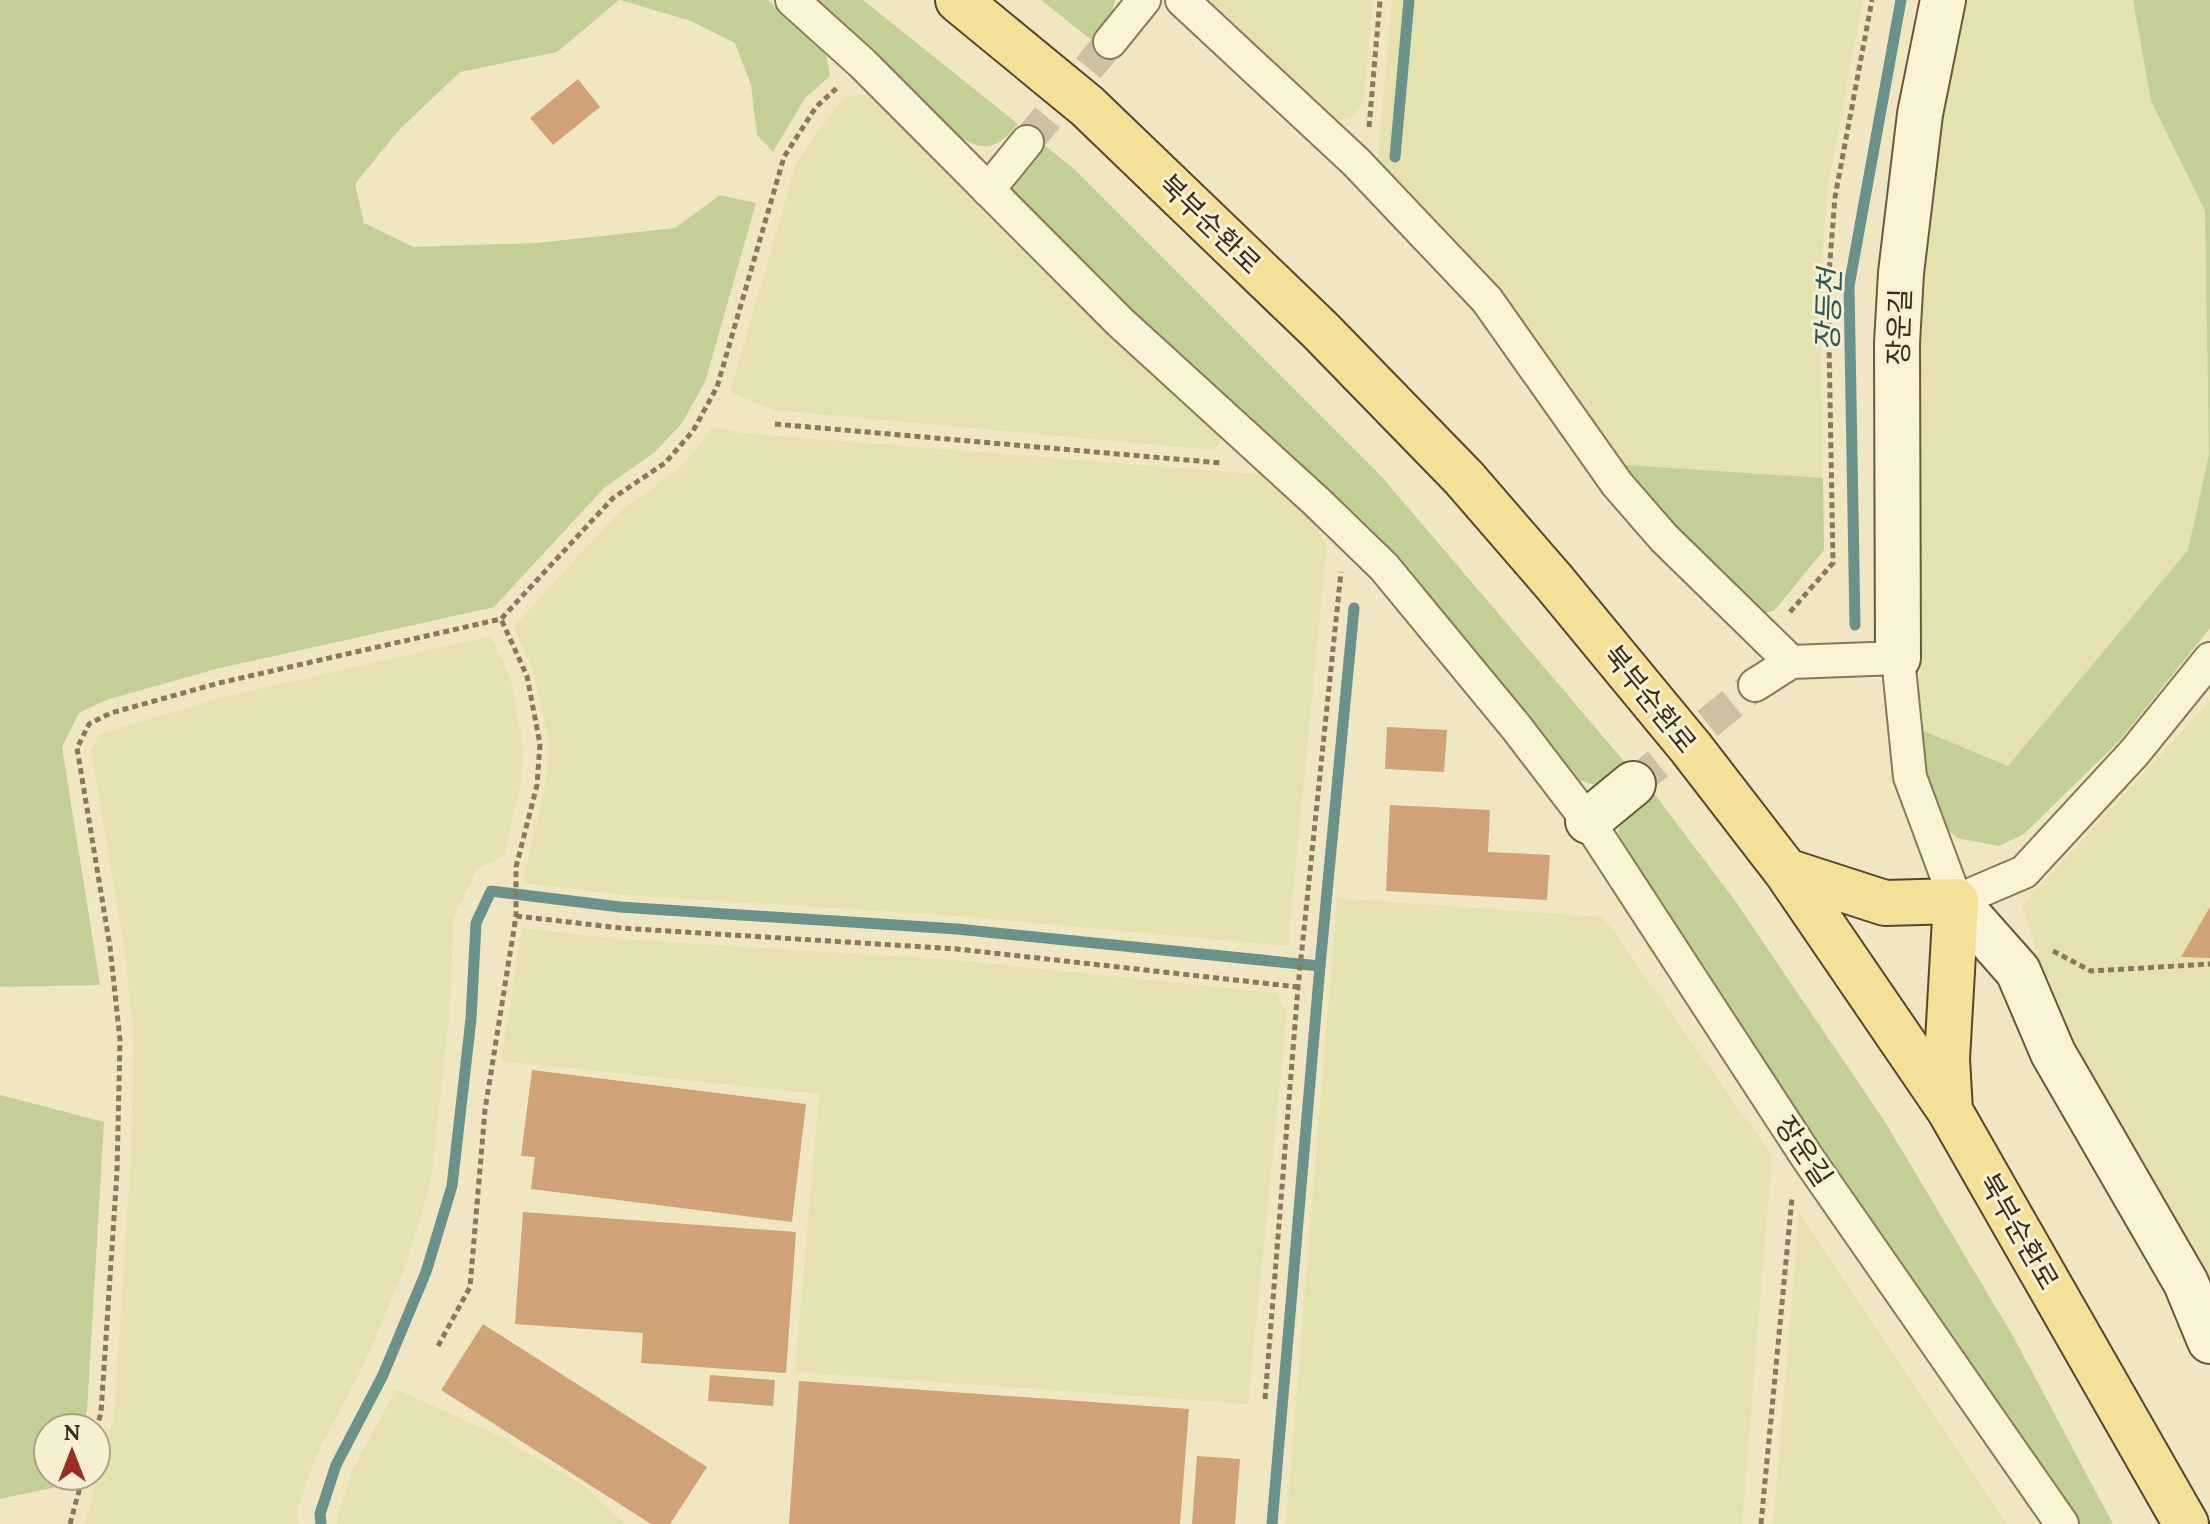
<svg xmlns="http://www.w3.org/2000/svg" width="2210" height="1524" font-family="Lora,'Noto Sans KR',serif">
  <style>
    .farmland { fill: #e6e2af }
    .green { fill: #c3cf95 }
    .lines { fill: none; stroke-linecap: round; stroke-linejoin: round }
    .stream { stroke: #6b918b; stroke-width: 11 }
    .building { fill: #d0a376 }
    .street-tunnel { stroke: #ccc1a1; stroke-width: 32; stroke-dasharray: 32 16; stroke-linecap: butt }
    .street-casing { stroke: #8b7858; stroke-width: 36 }
    .secondary-casing { stroke: #6c583b; stroke-width: 48 }
    .primary-casing { stroke: #58452d; stroke-width: 48 }
    .path { stroke: #8b7858; stroke-width: 5; stroke-dasharray: 6 4; stroke-linecap: butt }
    .street { stroke: #faf3d6; stroke-width: 32 }
    .secondary { stroke: #faf3d6; stroke-width: 44 }
    .primary { stroke: #f5e098; stroke-width: 44 }
    .labels { text-anchor: middle; stroke-width: 6; stroke-linejoin: round; paint-order: stroke }
    .street-label { font-size: 28px; fill: #3a2d1d; stroke: #f7f0d2 }
    .water-label { font-size: 30px; font-style: italic; fill: #2c595a; stroke: #f7f0d2 }
  </style>
  <rect width="100%" height="100%" fill="#f0e6c2"/>
  <!-- farmland -->
  <path class="farmland" d="M 1201,0 L 1373,0 L 1364,100 L 1351,118 L 1334,121 Z
    M 1392,0 L 1863,0 L 1827,192 L 1820,289 L 1823,478 L 1613,464 L 1377,167 Z
    M 1960,0 L 2133,0 L 2151,101 L 2205,211 L 2209,454 L 2188,550 L 2008,766 L 1919,729 L 1918,275 L 1936,116 Z
    M 869,95 L 1111,332 L 1224,436 L 1213,450 L 774,410 L 730,392 L 796,163 L 843,97 Z
    M 712,427 L 741,433 L 1267,475 L 1307,512 L 1327,544 L 1288,946 L 959,916 L 625,895 L 522,883 L 545,786 L 549,743 L 534,673 L 514,626 L 622,509 L 674,473 L 705,439 Z
    M 491,636 L 511,680 L 523,745 L 521,782 L 504,856 L 478,868 L 454,917 L 449,1017 L 431,1182 L 406,1265 L 363,1366 L 316,1456 L 297,1511 L 298,1524 L 85,1524 L 114,1415 L 130,1173 L 134,1040 L 124,945 L 91,751 L 99,734 L 223,697 Z
    M 2210,701 L 2210,1296 L 2068,1052 L 2022,906 Z
    M 1337,898 L 1603,917 L 1772,1156 L 1742,1524 L 1286,1524 Z
    M 522,928 L 620,939 L 956,960 L 1276,993 L 1287,1012 L 1248,1404 L 795,1372 L 819,1094 L 501,1061 Z
    M 1799,1212 L 2007,1524 L 1773,1524 Z
    M 396,1389 L 493,1433 L 581,1484 L 625,1524 L 337,1524 L 337,1516 L 352,1471 Z"/>
  <!-- green -->
  <path class="green" d="M 0,0 L 619,0 L 557,52 L 460,72 L 398,131 L 355,184 L 364,223 L 413,247 L 537,243 L 675,228 L 720,195 L 756,203 L 705,382 L 682,423 L 655,452 L 604,488 L 494,607 L 216,669 L 106,700 L 79,713 L 62,747 L 100,985 L 0,987 Z
    M 620,0 L 768,0 L 826,55 L 830,76 L 805,98 L 773,152 L 757,135 L 751,85 L 735,43 L 691,21 Z
    M 809,0 L 863,0 L 1018,124 C 991,156 981,149 948,131 Z
    M 1041,0 L 1115,0 L 1110,21 L 1094,42 Z
    M 2133,0 L 2210,0 L 2210,628 L 2120,740 L 2024,834 L 1999,846 L 1957,838 L 1937,820 L 1920,778 L 1919,729 L 2008,766 L 2188,550 L 2209,454 L 2205,211 L 2151,101 Z
    M 1036,139 L 1072,167 L 1382,477 L 1629,767 L 1598,786 L 1567,776 L 1020,207 L 1013,189 L 1016,160 Z
    M 1613,464 L 1823,478 L 1824,550 L 1774,611 L 1758,614 Z
    M 1650,788 L 1736,902 L 1885,1122 L 2013,1336 L 2113,1524 L 2075,1524 L 2009,1420 L 1620,854 C 1615,811 1620,816 1650,788 Z
    M 0,1095 L 104,1122 L 87,1411 L 82,1428 L 48,1428 L 48,1476 L 69,1476 L 66,1485 L 0,1499 Z"/>
  <g class="lines">
    <!-- stream -->
    <path class="stream" d="M 1395,157 L 1409,0
      M 1855,625 L 1849,286 L 1901,0
      M 321,1524 L 320,1514 L 336,1465 L 383,1375 L 426,1272 L 452,1186 L 471,1019 L 476,923 L 491,891 L 620,907 L 957,929 L 1320,966
      M 1272,1524 L 1320,966 L 1354,608"/>
  </g>
  <!-- building -->
  <path class="building" d="M 578,79 L 600,107 L 553,145 L 530,118 Z
    M 1387,727 L 1447,730 L 1444,772 L 1385,769 Z
    M 1390,805 L 1490,810 L 1488,852 L 1550,855 L 1547,900 L 1386,891 Z
    M 2210,907 L 2210,958 L 2181,957 Z
    M 532,1070 L 806,1104 L 792,1222 L 531,1189 L 535,1157 L 521,1156 Z
    M 523,1212 L 796,1232 L 786,1373 L 641,1363 L 643,1333 L 515,1324 Z
    M 483,1324 L 707,1467 L 670,1524 L 651,1524 L 441,1390 Z
    M 710,1375 L 775,1380 L 773,1406 L 708,1401 Z
    M 799,1381 L 1189,1409 L 1180,1524 L 789,1524 Z
    M 1197,1456 L 1240,1459 L 1235,1524 L 1192,1524 Z"/>
  <g class="lines">
    <!-- street-tunnel -->
    <path class="street-tunnel" d="M 1027,142 L 1110,42
      M 1633,784 L 1755,685"/>
    <!-- street casing -->
    <g class="street-casing">
      <path id="street" d="M 792,0 L 863,64 L 1120,322 L 1317,502 L 1384,567 L 1516,727 L 1588,821 L 1807,1157 L 2062,1524
        M 1182,0 L 1356,162 L 1487,300 L 1617,484 L 1664,538 L 1791,662
        M 1110,42 L 1144,0
        M 988,190 L 1027,142
        M 1755,685 L 1791,662 L 1898,658 L 1910,777 L 1956,901 L 2024,872 L 2134,753 L 2210,659"/>
    </g>
    <!-- secondary casing -->
    <g class="secondary-casing">
      <path id="secondary" d="M 1898,658 L 1897,343 L 1901,273 L 1920,114 L 1943,0
        M 1588,821 L 1633,784
        M 1956,901 L 2018,971 L 2053,1053 L 2186,1283 L 2210,1341"/>
    </g>
    <!-- primary casing -->
    <g class="primary-casing">
      <path id="primary" d="M 958,0 L 1087,106 L 1320,330 L 1464,478 L 1554,582 L 1691,748 L 1786,871 L 1950,1111 L 2186,1524
        M 1786,871 L 1885,903 L 1956,901 L 1947,1059 L 1950,1111"/>
    </g>
    <!-- path -->
    <path class="path" d="M 1369,127 L 1380,0
      M 775,424 L 1221,463
      M 1790,612 L 1833,563 L 1828,286 L 1835,197 L 1872,0
      M 516,916 L 621,928 L 957,949 L 1298,987
      M 2053,951 L 2091,971 L 2210,964
      M 438,1346 L 470,1287 L 485,1110 L 516,916 L 516,867 L 537,785 L 540,744 L 527,676 L 501,619
      M 1265,1399 L 1298,987 L 1341,572
      M 96,1430 L 101,1413 L 117,1172 L 120,1040 L 110,947 L 77,748 L 89,724 L 111,713 L 219,683 L 501,619 L 613,498 L 665,463 L 693,431 L 717,387 L 784,157 L 816,107 L 839,86
      M 70,1524 L 83,1476
      M 1761,1524 L 1792,1198"/>
    <!-- street -->
    <use href="#street" class="street"/>
    <!-- secondary -->
    <use href="#secondary" class="secondary"/>
    <!-- primary -->
    <use href="#primary" class="primary"/>
  </g>
  <g class="labels">
    <!-- street labels -->
    <g class="street-label">
      <text transform="translate(1210 224) rotate(44)" y="10">북부순환로</text>
      <text transform="translate(1899 327) rotate(-88)" y="10">장운길</text>
      <text transform="translate(1650 699) rotate(51)" y="10">북부순환로</text>
      <text transform="translate(1804 1151) rotate(56)" y="10">장운길</text>
      <text transform="translate(2019 1231) rotate(60)" y="10">북부순환로</text>
    </g>
    <!-- water labels -->
    <g class="water-label">
      <text transform="translate(1829 310) rotate(-88)" y="10">장등천</text>
    </g>
  </g>
  <!-- north arrow -->
  <g transform="translate(72 1452)"><circle r="38" fill="#f7f0d2" stroke="#aba28a" stroke-width="2"/>
  <path d="M0-6L14 30L0 20L-14 30Z" fill="#9c2f25"/>
  <text y="-12" font-size="22" font-weight="bold" text-anchor="middle" fill="#3a2d1d">N</text>
  </g>
</svg>
